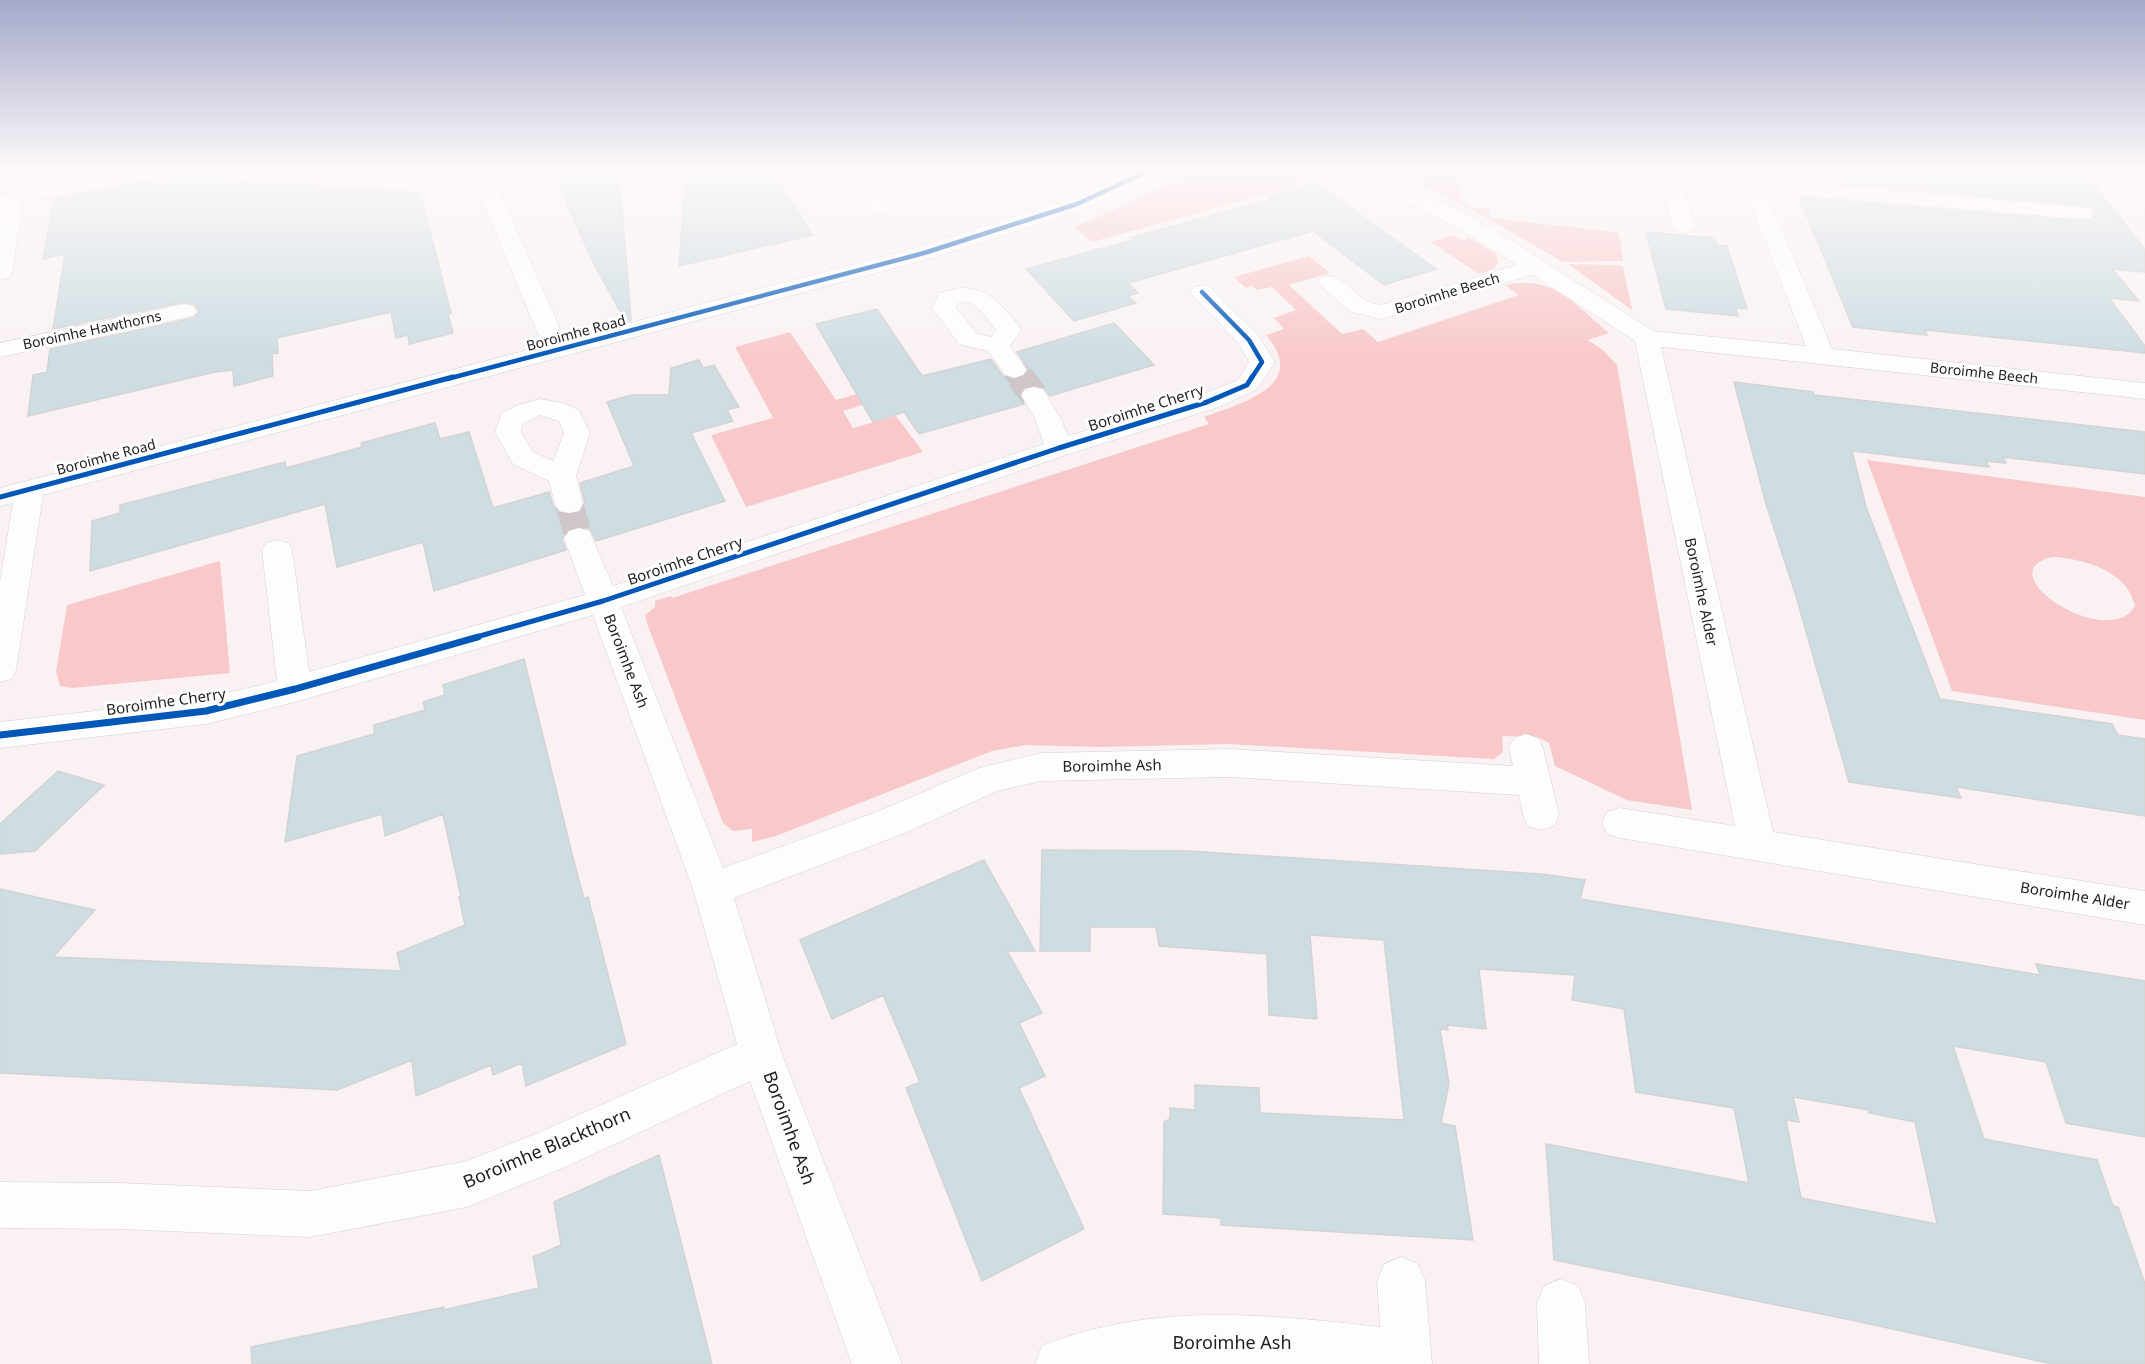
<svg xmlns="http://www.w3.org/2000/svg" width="2145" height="1364" font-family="'Noto Sans',sans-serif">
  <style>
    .green { fill: #f8c8ca; fill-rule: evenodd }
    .building { fill: #cddde2; stroke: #d3d3d4; stroke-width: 1.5; fill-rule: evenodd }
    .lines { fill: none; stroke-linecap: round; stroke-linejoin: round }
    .minor-tunnel-far1 { stroke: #cfc7c7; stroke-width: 23; stroke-dasharray: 23 11; stroke-linecap: butt }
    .minor-tunnel { stroke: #cfc7c7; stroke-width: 28; stroke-dasharray: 28 14; stroke-linecap: butt }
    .minor-casing { stroke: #d6d0d0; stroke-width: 1 }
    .minor { fill: #fefdfd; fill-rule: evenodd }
    .cycleway-far2-casing { stroke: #fff; stroke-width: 7 }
    .cycleway-far1-casing { stroke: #fff; stroke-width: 8 }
    .cycleway-casing { stroke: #fff; stroke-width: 10 }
    .cycleway-far2 { stroke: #0057b8; stroke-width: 4.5 }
    .cycleway-far1 { stroke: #0057b8; stroke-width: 5 }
    .cycleway { stroke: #0057b8; stroke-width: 7 }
    .labels { text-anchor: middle; stroke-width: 6; stroke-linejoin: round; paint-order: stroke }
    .far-street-label { font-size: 14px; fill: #221c1c; stroke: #fff }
    .street-label { font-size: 15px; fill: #221c1c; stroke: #fff }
    .near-street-label { font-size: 18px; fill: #221c1c; stroke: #fff }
  </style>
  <rect width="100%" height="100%" fill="#faf2f2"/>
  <!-- green -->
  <path class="green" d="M 1196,170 L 1311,171 L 1326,177 L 1092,242 L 1074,227 L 1119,208 Z
    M 1441,171 L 1461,171 L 1460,199 L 1472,208 L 1488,208 L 1490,218 L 1616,232 L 1619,233 L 1623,261 L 1563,262 L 1485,217 L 1408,178 L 1410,174 Z
    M 1648,171 L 1648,175 L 1625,173 L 1624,177 L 1544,171 Z
    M 1453,235 L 1464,241 L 1468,237 L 1495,253 L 1498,262 L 1494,269 L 1479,274 L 1431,242 Z
    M 1309,256 L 1330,273 L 1289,285 L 1342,334 L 1363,329 L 1378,342 L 1519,295 L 1505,285 C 1554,274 1574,304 1609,333 L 1588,340 L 1603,350 L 1617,365 L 1692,810 L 1627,800 L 1555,766 L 1549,743 L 1537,737 L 1502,736 L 1503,752 L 1494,759 L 1228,744 L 1098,747 L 1025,745 L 992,751 L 776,836 L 752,842 L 752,829 L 733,831 L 723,823 L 648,626 L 645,615 L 655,607 L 655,601 L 671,596 L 672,598 L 1209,424 L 1204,417 C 1241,403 1310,386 1266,335 L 1284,329 L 1274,318 L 1296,310 L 1272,287 L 1257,290 L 1252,286 L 1246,288 L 1234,277 Z
    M 1568,264 L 1618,265 L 1623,267 L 1632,310 Z
    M 790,332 L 836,400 L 874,389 L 880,399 L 843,411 L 853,428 L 896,416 L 923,452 L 746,507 L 711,435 L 773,418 L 735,347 Z
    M 1867,460 L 2145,497 L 2145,720 L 1952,691 ZM 2052,557 C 2083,558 2128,571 2135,606 C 2109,652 1985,573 2052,557 Z
    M 220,561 L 230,673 L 72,688 L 60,686 L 56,671 L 67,605 Z"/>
  <!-- building -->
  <path class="building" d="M 59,171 L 112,171 L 57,181 Z
    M 175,171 L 234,171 L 230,181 L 420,192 L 451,313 L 448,314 L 453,333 L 409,344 L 408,335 L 396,338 L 391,312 L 277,338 L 278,353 L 272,354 L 273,376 L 234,386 L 233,370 L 215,372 L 28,416 L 33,375 L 47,372 L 50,349 L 193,318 L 199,312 L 195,305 L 185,302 L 53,329 L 65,254 L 43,259 L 54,199 L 164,178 L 171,176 Z
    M 552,171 L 619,171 L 631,320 L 626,322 L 593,262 Z
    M 686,171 L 781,171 L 785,192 L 813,235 L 679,266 Z
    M 1787,171 L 2084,171 L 2145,250 L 2145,272 L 2112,269 L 2139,301 L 2109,298 L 2145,346 L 2145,353 L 1925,330 L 1927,335 L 1853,327 L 1799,197 L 2082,221 L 2092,219 L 2095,212 L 2090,206 L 1791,179 Z
    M 1316,183 L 1436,269 L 1384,285 L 1313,231 L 1128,283 L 1138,293 L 1128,296 L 1136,303 L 1074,321 L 1026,269 L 1133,240 L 1130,238 L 1272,199 L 1268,196 Z
    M 1646,232 L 1714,238 L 1717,245 L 1727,246 L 1747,309 L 1736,308 L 1738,316 L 1666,309 Z
    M 877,309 L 922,376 L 991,359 L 1003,376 L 1015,380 L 1025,376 L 1029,370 L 1017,352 L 1114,323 L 1154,365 L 1050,396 L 1043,387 L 1034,385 L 1025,387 L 1019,394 L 1024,404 L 919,434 L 904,412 L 873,422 L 816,324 Z
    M 699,360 L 703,368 L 714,365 L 739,407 L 727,410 L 733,421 L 691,433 L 725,501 L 596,541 L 590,529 L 580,526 L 568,529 L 562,539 L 566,550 L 434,591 L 423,542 L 337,567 L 325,504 L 90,571 L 92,521 L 120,513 L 120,505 L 285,462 L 286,468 L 362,447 L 361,443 L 435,423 L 440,439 L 469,432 L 493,508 L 549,492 L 553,505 L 559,513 L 569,515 L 579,513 L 585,503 L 580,483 L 634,466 L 607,402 L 632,395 L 669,395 L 671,368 Z
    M 1734,382 L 1813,392 L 1814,395 L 2145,432 L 2145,474 L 2003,457 L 2006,463 L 1986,461 L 1989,467 L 1852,451 L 1866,507 L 1940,699 L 2112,724 L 2118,735 L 2145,739 L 2145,816 L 1956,787 L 1961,798 L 1849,782 L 1796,596 L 1766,504 Z
    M 524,659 L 572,854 L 584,899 L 588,897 L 626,1044 L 526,1086 L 522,1063 L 493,1075 L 491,1065 L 416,1096 L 412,1060 L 337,1090 L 0,1073 L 0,889 L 95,910 L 53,957 L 401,971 L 397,953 L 465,925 L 459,897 L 461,897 L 443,814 L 385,836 L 382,814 L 285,842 L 297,756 L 374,734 L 374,725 L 425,710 L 423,702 L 445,695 L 443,685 Z
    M 58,771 L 104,785 L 35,851 L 0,854 L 0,824 Z
    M 1042,850 L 1189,851 L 1541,874 L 1585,880 L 1580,899 L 2040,975 L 2036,964 L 2145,981 L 2145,1137 L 2066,1123 L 2046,1062 L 1953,1046 L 1984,1139 L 2097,1160 L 2113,1206 L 2118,1207 L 2145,1284 L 2145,1364 L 2052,1364 L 1856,1321 L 1554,1260 L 1546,1144 L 1749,1183 L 1734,1108 L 1636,1092 L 1624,1009 L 1572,1000 L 1575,975 L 1479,969 L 1486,1029 L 1447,1025 L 1448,1030 L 1440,1029 L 1449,1083 L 1441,1123 L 1455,1126 L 1473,1240 L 1221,1225 L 1221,1218 L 1163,1214 L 1164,1122 L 1170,1119 L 1170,1108 L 1195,1110 L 1195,1085 L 1259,1088 L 1260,1113 L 1404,1120 L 1384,940 L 1310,935 L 1317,1019 L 1269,1015 L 1267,954 L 1159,946 L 1156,927 L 1090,927 L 1090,951 L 1040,951 ZM 1793,1097 L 1869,1110 L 1869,1113 L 1915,1122 L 1937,1224 L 1801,1198 L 1786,1120 L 1799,1122 Z
    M 984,860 L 1035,951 L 1007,951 L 1042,1013 L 1019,1023 L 1045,1076 L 1019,1088 L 1084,1229 L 982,1281 L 906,1088 L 920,1082 L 883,995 L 832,1019 L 800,940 Z
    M 659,1155 L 712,1364 L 252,1364 L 251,1347 L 444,1307 L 443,1310 L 539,1288 L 533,1257 L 561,1245 L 554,1202 Z"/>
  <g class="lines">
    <!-- minor-tunnel-far1 -->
    <path class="minor-tunnel-far1" d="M 1014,370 L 1021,379"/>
    <!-- minor-tunnel -->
    <path class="minor-tunnel" d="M 1020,377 L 1034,395
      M 569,504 L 579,538"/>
    <!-- minor casing -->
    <g class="minor-casing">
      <path id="minor" d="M 127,170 L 173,170 L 170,174 L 163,176 L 23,202 L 12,273 L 8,278 L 0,280 L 0,194 Z
        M 450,170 L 474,170 L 500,192 L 565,340 L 916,248 L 1069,199 L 1132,170 L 1160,170 L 1157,174 L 1085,209 L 932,258 L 43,495 L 16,670 L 12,679 L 0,682 L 0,582 L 13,503 L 0,506 L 0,488 L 543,346 L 480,195 Z
        M 840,170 L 861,170 L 890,208 L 887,213 L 879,214 L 871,213 Z
        M 1346,170 L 1374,170 L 1418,190 L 1498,232 L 1653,331 L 1806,346 L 1745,190 L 1683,186 L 1695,226 L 1692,231 L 1684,233 L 1676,231 L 1673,226 L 1662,185 C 1676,164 1718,175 1740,177 L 1737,170 L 1757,170 L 1761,179 L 2090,208 L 2093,213 L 2090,218 L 2082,219 L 1766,192 L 1832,349 L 2145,383 L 2145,399 L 1661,347 L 1773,832 L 2145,891 L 2145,925 L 1620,838 L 1607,834 L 1602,823 L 1607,812 L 1620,808 L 1735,826 L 1635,341 L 1533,275 L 1382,319 L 1351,312 L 1322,287 L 1318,282 L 1322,277 C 1343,272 1350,293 1367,301 C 1371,303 1377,304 1381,305 L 1517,265 C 1463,230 1408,200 1349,174 Z
        M 1202,285 L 1210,287 L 1258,335 L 1275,362 L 1256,390 L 1216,408 L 1069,454 L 621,607 L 723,868 L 879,811 L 979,768 L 1041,753 L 1230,749 L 1513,766 L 1509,748 L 1514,738 L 1526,734 L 1538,738 L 1543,748 L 1559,815 L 1554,826 L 1541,830 L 1528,826 L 1523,815 L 1519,795 L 1230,777 L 1041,781 L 997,791 L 905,833 L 734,898 L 782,1054 L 902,1364 L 852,1364 L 750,1081 L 570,1165 L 467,1207 L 310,1237 L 119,1229 L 0,1228 L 0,1182 L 119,1183 L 310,1191 L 467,1161 L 543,1131 L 737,1044 L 693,889 L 593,615 L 295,702 L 206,724 L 0,748 L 0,722 L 206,698 L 277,681 L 262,550 L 266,543 L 277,540 L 288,543 L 292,550 L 309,672 L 585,595 L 564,538 L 569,531 L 579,528 L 589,531 L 613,586 L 1044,444 L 1035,419 L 1021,395 L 1025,389 L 1034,387 L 1043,389 L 1061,419 L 1068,436 L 1198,396 L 1238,380 L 1249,362 L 1239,344 L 1190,292 L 1194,287 Z
        M 959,288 C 988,287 1001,304 1018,325 L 1021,330 L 1010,346 L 1027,370 L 1023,375 L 1014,378 L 1005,375 L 988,351 L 959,344 L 936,313 L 932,308 L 939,293 ZM 969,302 L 981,311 L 996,330 L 991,337 L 977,334 L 956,308 L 957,303 Z
        M 185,304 L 193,306 L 197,311 L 193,316 L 0,357 L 0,343 Z
        M 540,399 L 563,403 L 579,410 L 590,433 L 576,476 L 583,504 L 579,511 L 569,513 L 559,511 L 555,504 L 549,481 L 513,464 L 495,432 L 502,413 L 518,405 ZM 540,415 L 559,421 L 564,433 L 553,461 L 533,452 L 521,432 L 523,423 Z
        M 1401,1257 L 1418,1264 L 1425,1281 L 1432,1364 L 1035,1364 L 1042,1346 C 1150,1302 1268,1314 1380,1327 L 1377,1281 L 1384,1264 Z
        M 1561,1279 L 1578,1286 L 1585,1303 L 1589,1364 L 1539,1364 L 1537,1303 L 1544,1286 Z"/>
    </g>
    <!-- minor -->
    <use href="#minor" class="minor"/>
    <!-- cycleway-far2 casing -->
    <g class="cycleway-far2-casing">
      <path id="cycleway-far2" d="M 1202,292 L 1249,340 L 1262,362 L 1251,379
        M 447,379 L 924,253 L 1077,204 L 1150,170"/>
    </g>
    <!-- cycleway-far1 casing -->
    <g class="cycleway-far1-casing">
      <path id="cycleway-far1" d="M 0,497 L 453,377
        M 473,638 L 603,601 L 1059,448 L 1207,402 L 1247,385 L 1252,377"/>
    </g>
    <!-- cycleway casing -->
    <g class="cycleway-casing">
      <path id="cycleway" d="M 0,735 L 206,711 L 295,689 L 478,637"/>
    </g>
    <!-- cycleway-far2 -->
    <use href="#cycleway-far2" class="cycleway-far2"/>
    <!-- cycleway-far1 -->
    <use href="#cycleway-far1" class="cycleway-far1"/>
    <!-- cycleway -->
    <use href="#cycleway" class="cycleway"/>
  </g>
  <!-- sky -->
  <linearGradient id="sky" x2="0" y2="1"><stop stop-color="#a5a9ca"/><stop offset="0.47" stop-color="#fdf9f9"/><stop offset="1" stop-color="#fdf9f9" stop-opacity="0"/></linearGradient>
  <rect width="2145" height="361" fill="url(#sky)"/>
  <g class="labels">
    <!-- far-street labels -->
    <g class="far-street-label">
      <text transform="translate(1447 293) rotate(-17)" y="5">Boroimhe Beech</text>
      <text transform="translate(92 330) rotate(-12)" y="5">Boroimhe Hawthorns</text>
      <text transform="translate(576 333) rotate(-15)" y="5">Boroimhe Road</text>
      <text transform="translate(1984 373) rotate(6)" y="5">Boroimhe Beech</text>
      <text transform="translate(106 457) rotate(-15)" y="5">Boroimhe Road</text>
    </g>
    <!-- street labels -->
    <g class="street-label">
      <text transform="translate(1146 408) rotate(-18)" y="5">Boroimhe Cherry</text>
      <text transform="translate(685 561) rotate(-19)" y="5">Boroimhe Cherry</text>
      <text transform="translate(1701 592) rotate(78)" y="5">Boroimhe Alder</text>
      <text transform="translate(626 661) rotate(69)" y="5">Boroimhe Ash</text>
      <text transform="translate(166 702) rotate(-8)" y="5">Boroimhe Cherry</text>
      <text transform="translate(1112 766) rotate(-1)" y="5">Boroimhe Ash</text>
      <text transform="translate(2075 896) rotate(9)" y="5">Boroimhe Alder</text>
    </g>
    <!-- near-street labels -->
    <g class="near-street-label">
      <text transform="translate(789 1128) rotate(70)" y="6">Boroimhe Ash</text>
      <text transform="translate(547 1148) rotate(-23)" y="6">Boroimhe Blackthorn</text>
      <text x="1232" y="1349">Boroimhe Ash</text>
    </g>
  </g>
</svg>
